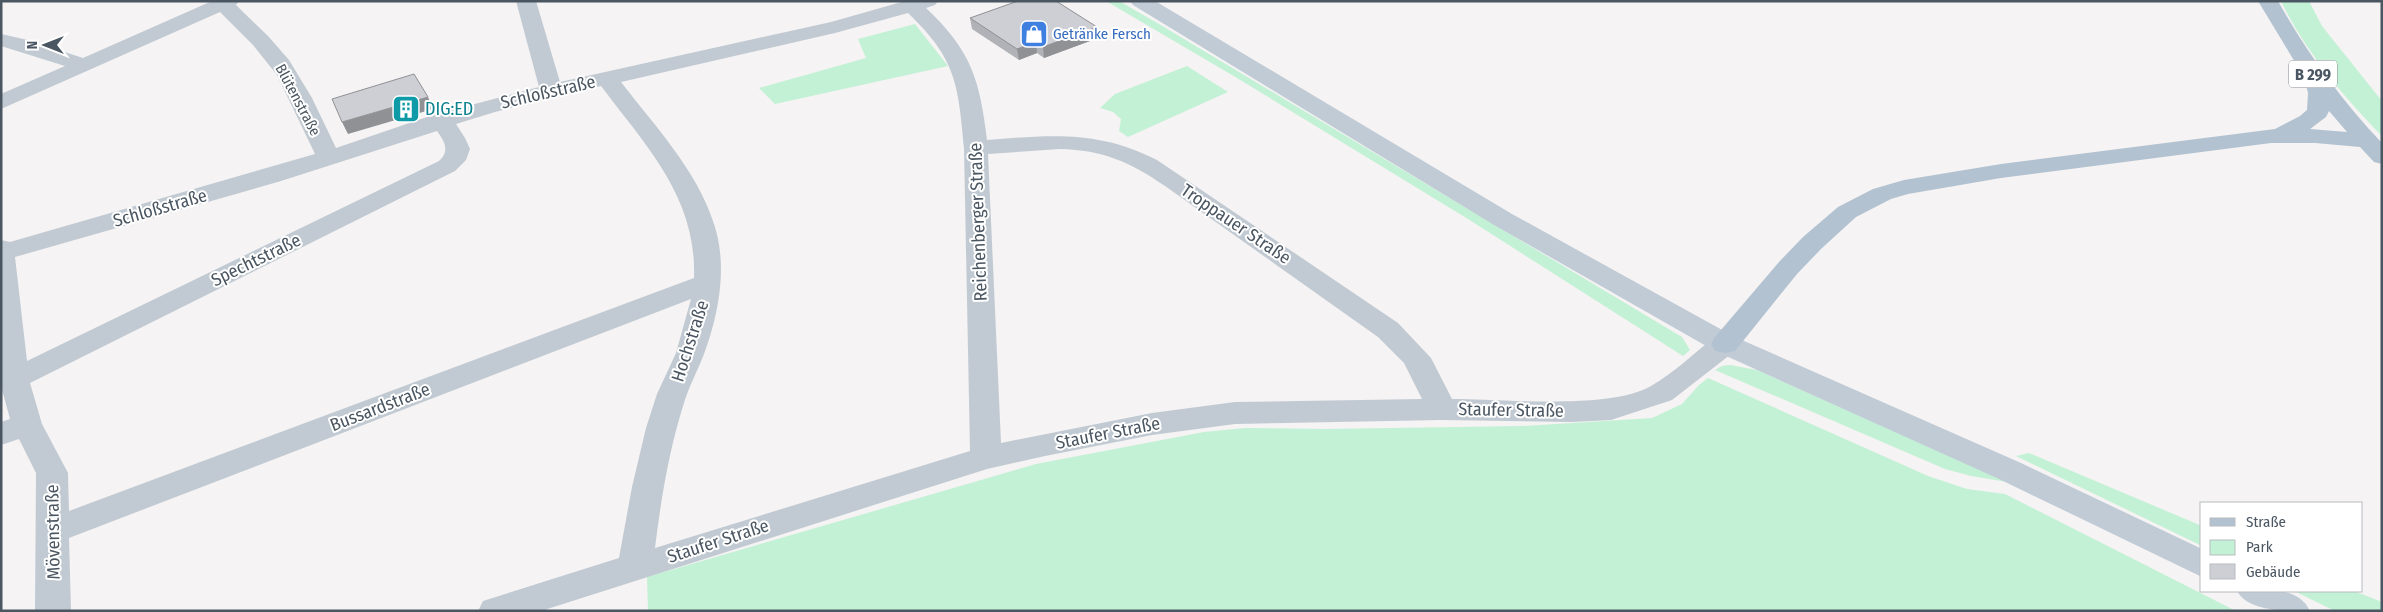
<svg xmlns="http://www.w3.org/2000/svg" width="2383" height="612" font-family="'Fira Sans Condensed',sans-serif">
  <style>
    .green { fill: #c3f1d5 }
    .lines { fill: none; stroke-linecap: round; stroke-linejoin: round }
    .street { fill: #c1cad2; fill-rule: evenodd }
    .secondary { fill: #c1cbd6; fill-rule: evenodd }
    .primary { fill: #b3c2d1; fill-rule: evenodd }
    .wall { fill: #b0b2b7 }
    .shaded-wall { fill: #909195 }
    .building { fill: #cdcfd5; stroke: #909195 }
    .labels { text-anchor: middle; stroke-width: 4; stroke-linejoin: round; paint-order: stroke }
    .far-shop-label { font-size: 15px; fill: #366cbe; stroke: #fff; text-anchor: start }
    .far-street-label { font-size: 15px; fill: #4a5661; stroke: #fff }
    .shield { fill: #fff; stroke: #808990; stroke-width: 1 }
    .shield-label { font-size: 16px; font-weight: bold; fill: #4a5661 }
    .street-label { font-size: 18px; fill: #4a5661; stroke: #fff }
    .culture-label { font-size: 18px; fill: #0d838f; stroke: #fff; text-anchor: start }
  </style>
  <rect width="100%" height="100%" fill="#f5f3f3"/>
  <!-- green -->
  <path class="green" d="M 1106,1 L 1119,1 L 1159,24 L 1682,337 L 1690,350 L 1683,356 L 1672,349 L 1468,219 L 1237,78 Z
    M 2281,1 L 2309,1 L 2322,26 L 2382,101 L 2382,136 C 2344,97 2305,51 2281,1 Z
    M 915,24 L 948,66 L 775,104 L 759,88 L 866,58 L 858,39 Z
    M 1187,66 L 1228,92 L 1128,137 L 1119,131 L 1121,119 L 1113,112 L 1100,108 L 1115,94 Z
    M 1730,365 L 1757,370 L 2007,482 L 1971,476 L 1945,469 L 1715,370 L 1722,366 Z
    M 1708,378 L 1928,476 L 1967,489 L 2005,494 L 2236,611 L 648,611 L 647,577 L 1036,464 L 1204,432 L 1245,428 L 1325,429 L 1522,426 L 1652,418 L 1682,404 L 1699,385 Z
    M 2029,453 L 2202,526 L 2202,546 L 2016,456 Z
    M 2294,591 L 2354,591 L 2382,602 L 2382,611 L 2335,611 Z"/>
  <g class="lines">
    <!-- street -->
    <path class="street" d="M 212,1 L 239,1 L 236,5 L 268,36 L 289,60 L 312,98 L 336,148 L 433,115 L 539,87 L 516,1 L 536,1 L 560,82 L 831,22 L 905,1 L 938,1 L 935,5 L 926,8 C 971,50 980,80 987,140 C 1050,135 1099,130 1157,160 L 1398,323 L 1431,358 L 1452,399 C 1502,399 1610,410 1651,386 C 1674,373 1694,353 1715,337 L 1725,335 L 1735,337 L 1739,344 L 1735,351 L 1672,400 L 1611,420 L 1572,422 L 1441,420 L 1235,424 L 1152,435 L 1045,456 L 987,469 L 541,611 L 478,611 L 483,601 L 619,558 L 632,487 L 646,428 L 657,394 L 676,353 L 691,299 L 69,538 L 71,611 L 35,611 L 36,473 L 19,439 L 1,445 L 1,422 L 10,419 L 1,386 L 1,240 L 10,242 L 315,154 L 277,75 L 253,45 L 220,12 L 1,109 L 1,94 L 65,66 L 1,46 L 1,34 L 28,40 L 83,58 ZM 908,13 C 956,59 958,83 964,148 L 970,451 L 655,548 C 661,499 669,450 684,403 C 689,386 698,370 704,354 C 719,313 728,266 714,224 C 697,170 654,125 621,82 L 835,33 ZM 601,86 C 647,147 697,198 694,278 L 69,511 L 68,473 L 42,424 L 30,383 L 455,171 L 466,160 L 470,149 L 465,138 L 456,124 L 495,112 ZM 437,131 C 445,142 450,151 439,161 L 27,361 L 15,257 L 281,181 ZM 1060,149 C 1103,150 1130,162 1165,186 L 1378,337 L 1404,363 L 1422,399 L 1235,402 L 1152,413 L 1001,443 L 988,154 Z"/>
    <!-- secondary -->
    <path class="secondary" d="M 1130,1 L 1155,1 L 1512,214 L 1735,337 L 2021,463 L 2202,549 L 2202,577 L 1999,479 L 1715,351 L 1494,225 L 1133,5 Z
      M 2237,591 C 2262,591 2297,584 2310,611 C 2286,611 2249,612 2237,591 Z"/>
    <!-- primary -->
    <path class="primary" d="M 2258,1 L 2278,1 C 2307,53 2341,100 2382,143 L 2382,164 L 2374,162 L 2360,147 L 2315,143 L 2271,143 L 2001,178 L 1908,194 L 1891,199 L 1856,217 L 1821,249 L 1797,274 L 1735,351 L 1725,353 L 1715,351 L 1711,344 L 1715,337 L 1779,262 L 1803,237 L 1838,207 L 1873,189 L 1904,180 L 2001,164 L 2275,129 L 2300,116 L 2307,110 L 2308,93 L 2304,77 ZM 2329,111 L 2347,132 L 2310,129 L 2326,117 Z"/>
  </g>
  <!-- wall -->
  <path class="wall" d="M 970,18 L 1097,27 L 1098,38 L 1044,58 L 1037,53 L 1019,60 L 972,29 Z"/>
  <!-- shaded-wall -->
  <path class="shaded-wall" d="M 1097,27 L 1098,38 L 1044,58 L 1043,47 Z
    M 1036,42 L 1037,53 L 1019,60 L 1017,49 Z
    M 428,97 L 433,109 L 348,134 L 342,122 Z"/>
  <!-- building -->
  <path class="building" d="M 1018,1 L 1056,1 L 1097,27 L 1043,47 L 1036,42 L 1017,49 L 970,18 Z
    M 414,74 L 428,97 L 342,122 L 332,99 Z"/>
  <!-- icons -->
  <defs>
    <g id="shop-square" transform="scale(1.4375)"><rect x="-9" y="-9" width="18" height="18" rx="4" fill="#3f7fe0" stroke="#fff"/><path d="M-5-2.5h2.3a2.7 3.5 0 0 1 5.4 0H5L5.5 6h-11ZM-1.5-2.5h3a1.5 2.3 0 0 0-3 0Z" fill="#fff"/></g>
    <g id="building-square" transform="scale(1.4375)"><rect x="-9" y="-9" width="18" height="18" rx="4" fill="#0f9aa8" stroke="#fff"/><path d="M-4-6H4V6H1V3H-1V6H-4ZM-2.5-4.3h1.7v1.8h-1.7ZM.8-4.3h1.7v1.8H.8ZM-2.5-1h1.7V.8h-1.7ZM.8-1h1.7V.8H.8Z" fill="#fff"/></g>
  </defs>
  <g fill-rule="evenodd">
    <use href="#shop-square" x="1034" y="34"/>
    <use href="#building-square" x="406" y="109"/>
  </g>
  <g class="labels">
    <!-- far-shop labels -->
    <g class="far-shop-label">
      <text x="1053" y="39">Getränke Fersch</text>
    </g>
    <!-- far-street labels -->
    <g class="far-street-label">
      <text transform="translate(298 100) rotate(62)" y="5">Blütenstraße</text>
    </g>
    <!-- shield labels -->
    <rect class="shield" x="2289" y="60.5" width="48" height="27" rx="4"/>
    <g class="shield-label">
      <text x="2313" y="80">B 299</text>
    </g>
    <!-- street labels -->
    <g class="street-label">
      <text transform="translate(548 92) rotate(-13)" y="6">Schloßstraße</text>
      <text transform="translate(160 208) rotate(-16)" y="6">Schloßstraße</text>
      <text transform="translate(978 222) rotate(-92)" y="6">Reichenberger Straße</text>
      <text transform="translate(1236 224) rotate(34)" y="6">Troppauer Straße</text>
      <text transform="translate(256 260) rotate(-26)" y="6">Spechtstraße</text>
      <text transform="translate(690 341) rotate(-72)" y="6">Hochstraße</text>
      <text transform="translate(380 407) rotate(-21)" y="6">Bussardstraße</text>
      <text transform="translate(1511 410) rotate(1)" y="6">Staufer Straße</text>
      <text transform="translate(1108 433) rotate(-11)" y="6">Staufer Straße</text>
      <text transform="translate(53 532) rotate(-91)" y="6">Mövenstraße</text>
      <text transform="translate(718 541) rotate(-18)" y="6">Staufer Straße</text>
    </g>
    <!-- culture labels -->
    <g class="culture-label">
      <text x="425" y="115">DIG:ED</text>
    </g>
  </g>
  <!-- border -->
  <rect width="2383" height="612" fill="none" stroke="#4a5661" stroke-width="5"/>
  <!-- legend -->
  <rect x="2200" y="502" width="162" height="90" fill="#ffffff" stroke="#b7bbc0"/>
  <rect x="2210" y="518" width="25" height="8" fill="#b3c2d1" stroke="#b7bbc0"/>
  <text x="2246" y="527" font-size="15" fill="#4a5661">Straße</text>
  <rect x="2210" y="540" width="25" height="15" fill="#c3f1d5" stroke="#b7bbc0"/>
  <text x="2246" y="552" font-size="15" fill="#4a5661">Park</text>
  <rect x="2210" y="564" width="25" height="15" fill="#cdcfd5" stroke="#b7bbc0"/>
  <text x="2246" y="577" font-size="15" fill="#4a5661">Gebäude</text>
  <!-- north arrow -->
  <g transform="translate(45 45) rotate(270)" stroke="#ffffff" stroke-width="4" paint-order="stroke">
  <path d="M0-4L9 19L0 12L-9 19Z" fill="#4a5661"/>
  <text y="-8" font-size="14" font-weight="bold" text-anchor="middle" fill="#4a5661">N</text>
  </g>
</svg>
